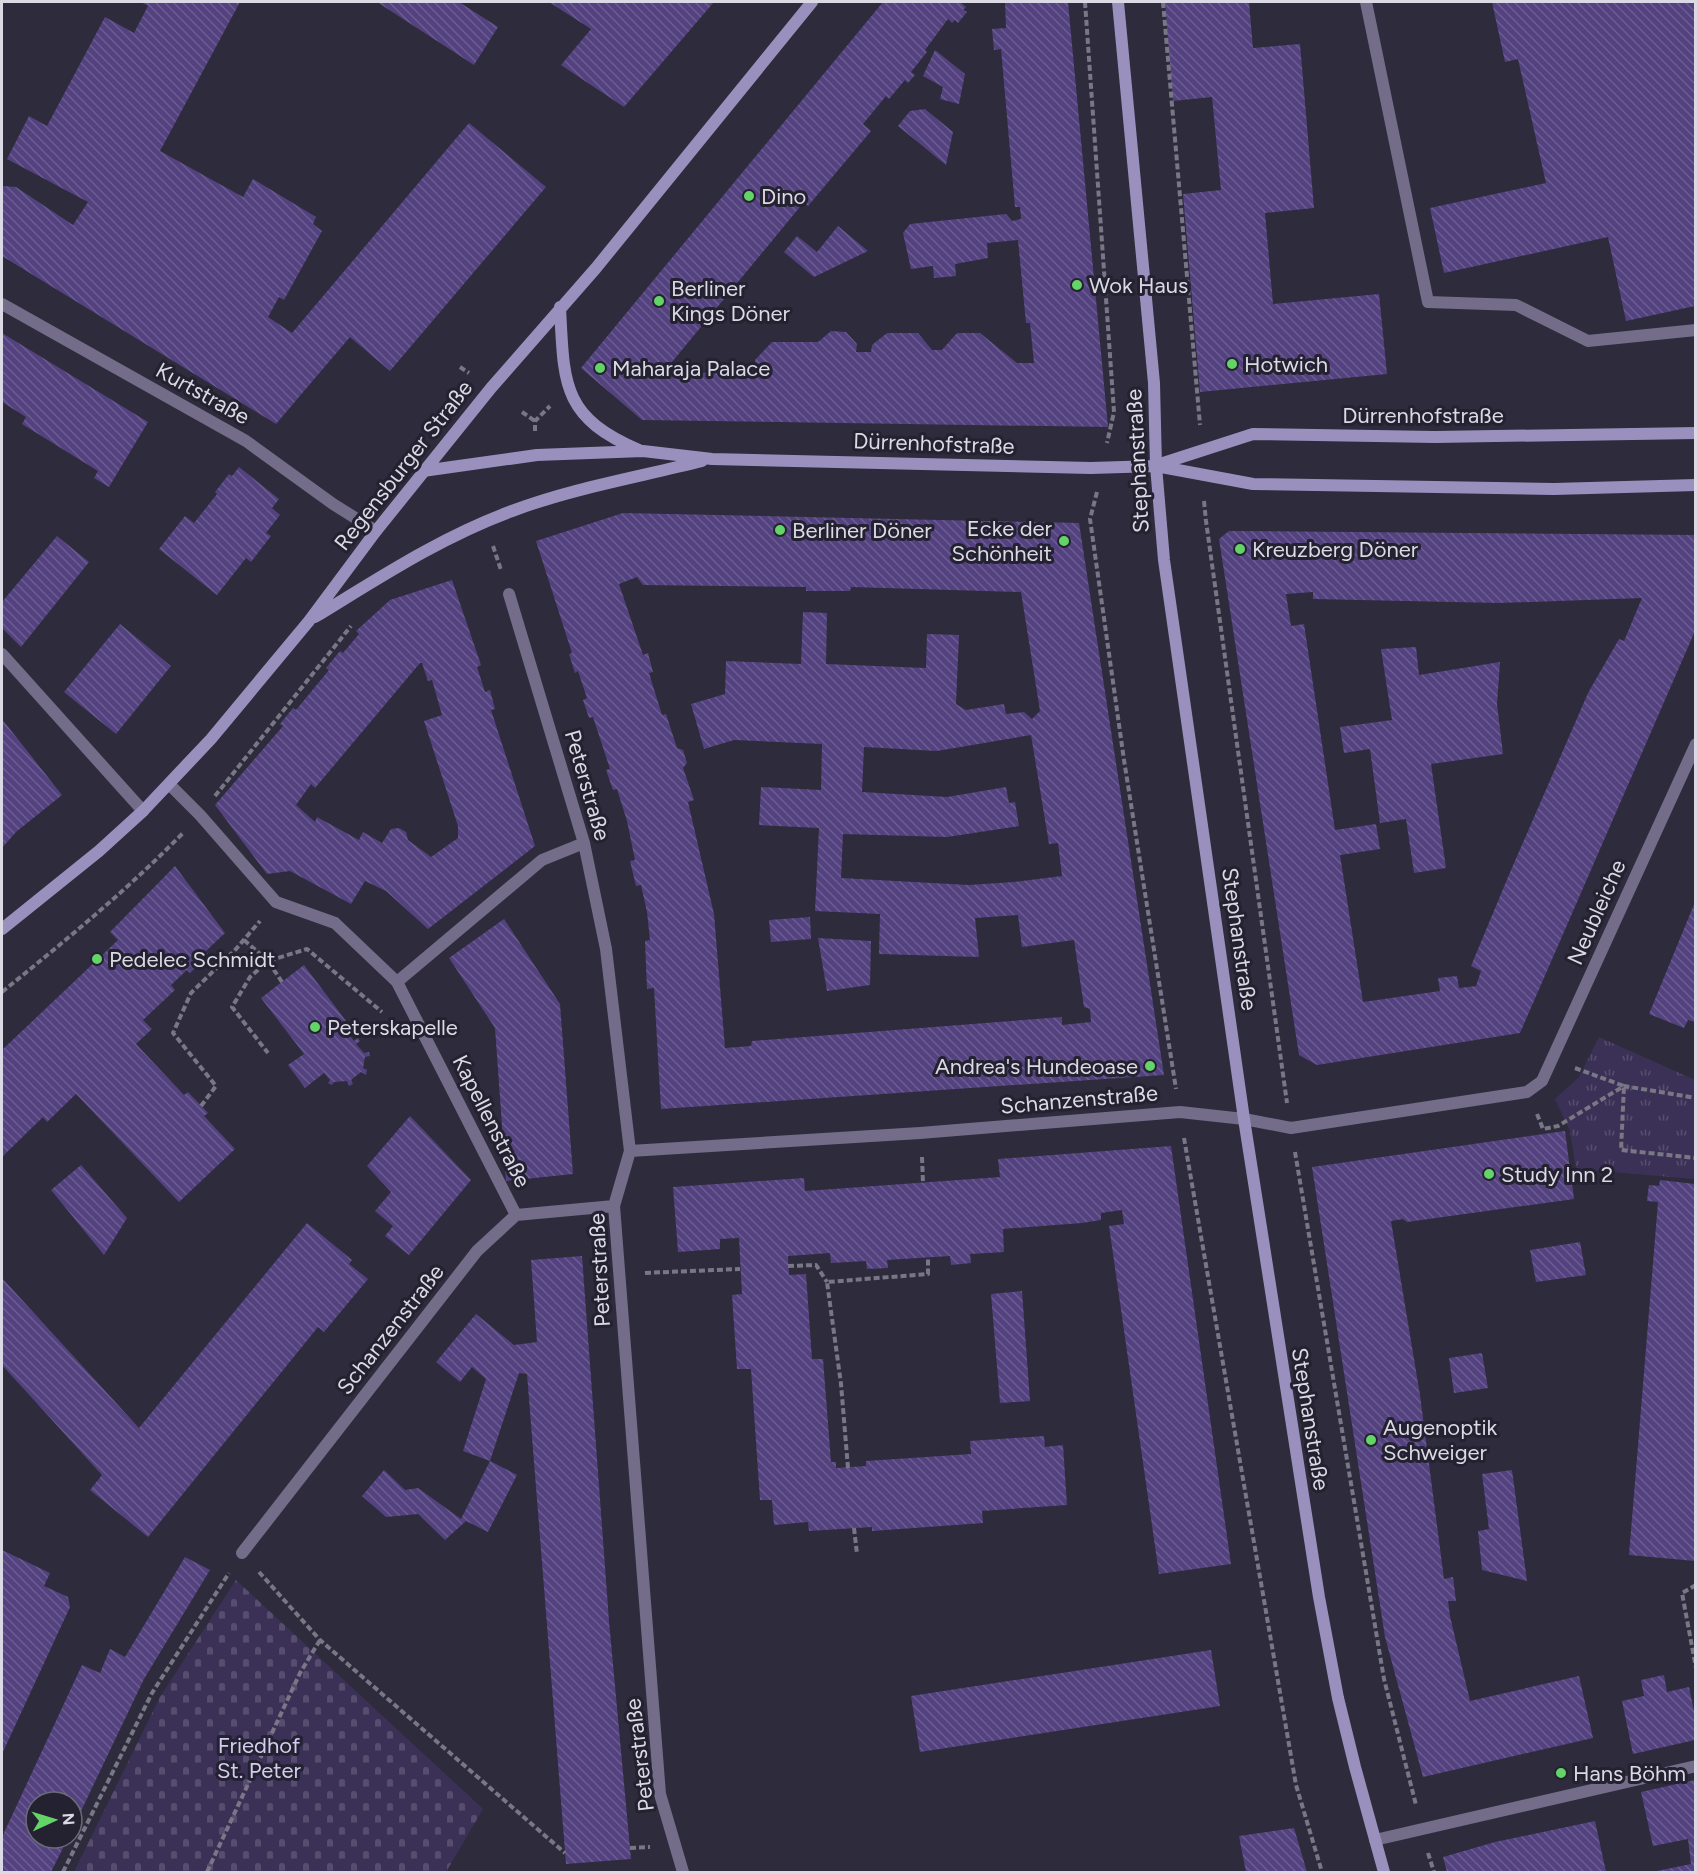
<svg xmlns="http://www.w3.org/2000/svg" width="1697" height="1874" font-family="Figtree,sans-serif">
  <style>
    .grass { fill: url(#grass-tufts) }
    .cemetery { fill: url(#cemetery-stones) }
    .building { fill: url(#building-back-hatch); fill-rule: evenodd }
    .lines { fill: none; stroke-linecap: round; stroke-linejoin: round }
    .path { stroke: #797785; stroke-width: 4; stroke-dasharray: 6 3; stroke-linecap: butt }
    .lane { stroke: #736d89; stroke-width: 12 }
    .street { stroke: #736d89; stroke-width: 12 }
    .secondary { stroke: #9a90bd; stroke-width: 12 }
    .poi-dot { fill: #64d468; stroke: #242131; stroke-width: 2 }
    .labels { text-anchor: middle; stroke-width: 6; stroke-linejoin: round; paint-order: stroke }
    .poi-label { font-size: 22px; fill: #dbd9e4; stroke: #242131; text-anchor: start }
    .street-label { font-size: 22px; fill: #dbd9e4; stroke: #242131 }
    .park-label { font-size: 22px; fill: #d3ccf1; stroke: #242131 }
  </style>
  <defs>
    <pattern id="grass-tufts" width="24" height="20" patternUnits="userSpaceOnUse" patternTransform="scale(1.5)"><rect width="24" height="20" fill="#3b3157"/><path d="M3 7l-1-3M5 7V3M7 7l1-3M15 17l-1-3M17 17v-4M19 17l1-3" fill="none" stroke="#574e6f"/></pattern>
    <pattern id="cemetery-stones" width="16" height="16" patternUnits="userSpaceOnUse" patternTransform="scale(1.5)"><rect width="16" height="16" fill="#3b3157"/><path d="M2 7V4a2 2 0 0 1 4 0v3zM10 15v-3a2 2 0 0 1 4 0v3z" fill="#574e6f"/></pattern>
    <pattern id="building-back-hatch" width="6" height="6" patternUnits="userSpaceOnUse" patternTransform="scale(1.5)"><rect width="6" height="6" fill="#53427f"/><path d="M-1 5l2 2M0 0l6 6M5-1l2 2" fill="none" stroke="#6b5d91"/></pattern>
  </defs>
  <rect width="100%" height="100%" fill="#2e2b3c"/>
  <!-- grass -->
  <path class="grass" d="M 1599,1037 L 1695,1080 L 1695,1179 L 1576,1169 L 1570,1131 L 1555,1099 L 1579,1077 Z"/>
  <!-- cemetery -->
  <path class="cemetery" d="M 236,1580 L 483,1809 L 446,1872 L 74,1872 L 160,1697 Z"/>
  <!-- building -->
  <path class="building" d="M 141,2 L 240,2 L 160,151 L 243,197 L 253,179 L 316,217 L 313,224 L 322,231 L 284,300 L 279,297 L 268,317 L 292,333 L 469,123 L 546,187 L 390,371 L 350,337 L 276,424 L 2,256 L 2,186 L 16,187 L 73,225 L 88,202 L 7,159 L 29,116 L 47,126 L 105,17 L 134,33 L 148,6 Z
    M 377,2 L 459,2 L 498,27 L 474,65 Z
    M 549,2 L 714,2 L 624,107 L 561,65 L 591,29 Z
    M 883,2 L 960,2 L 966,7 L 963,10 L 967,12 L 958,23 L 955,20 L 952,23 L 948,19 L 925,50 L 927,52 L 911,72 L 915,75 L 908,83 L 905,80 L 889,99 L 886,96 L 863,124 L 871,131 L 808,206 L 804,202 L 672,362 L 684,373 L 755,372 L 755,360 L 772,342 L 818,342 L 831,331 L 846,332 L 857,344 L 856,352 L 871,352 L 872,345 L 887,333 L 918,333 L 932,350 L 942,350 L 957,333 L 980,333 L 1017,363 L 1034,363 L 1030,323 L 1026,323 L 1018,240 L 987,243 L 988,258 L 955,264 L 956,276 L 934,278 L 933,266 L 911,269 L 903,233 L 910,224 L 1006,214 L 1012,221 L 1021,219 L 1020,207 L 1015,207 L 1001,49 L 994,50 L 992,29 L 1006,28 L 1005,2 L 1068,2 L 1108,427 L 642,420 L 581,368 Z
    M 1165,2 L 1249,2 L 1253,48 L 1300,44 L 1314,208 L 1265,213 L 1273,304 L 1379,294 L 1387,374 L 1200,392 L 1183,194 L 1221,190 L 1212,97 L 1173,101 Z
    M 1492,2 L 1695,2 L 1695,306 L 1626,321 L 1608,237 L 1444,273 L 1430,208 L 1546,183 L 1518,59 L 1505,62 Z
    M 935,50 L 965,74 L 959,104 L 940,99 L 943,87 L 923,76 Z
    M 925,109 L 953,132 L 946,165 L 898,126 L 910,111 Z
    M 838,226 L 868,251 L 814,277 L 784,252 L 797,236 L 817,252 Z
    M 2,333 L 148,422 L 109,487 L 94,478 L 98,471 L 22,424 L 26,417 L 2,402 Z
    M 239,467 L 279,499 L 272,508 L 280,515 L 266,533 L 271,536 L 251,562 L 246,558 L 217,595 L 159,549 L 185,516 L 194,523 L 217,494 L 215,492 L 229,474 L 232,476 Z
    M 623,513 L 1079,523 L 1164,1075 L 661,1109 L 654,988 L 647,989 L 645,941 L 650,940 L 647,912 L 641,885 L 636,886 L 630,861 L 635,860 L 627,821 L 617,789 L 613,790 L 606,770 L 610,769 L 593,717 L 589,718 L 583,700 L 587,698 L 578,671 L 575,673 L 569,654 L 572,653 L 536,541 ZM 637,577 L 643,585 L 806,587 L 806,591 L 850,591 L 851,587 L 1021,592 L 1040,711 L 1032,719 L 1024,712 L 1006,714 L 1004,704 L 966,710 L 956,704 L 959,635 L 927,634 L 926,668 L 826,664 L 827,613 L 803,612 L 801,664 L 726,661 L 725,694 L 691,704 L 704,749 L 734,740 L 822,744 L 821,790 L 761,787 L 759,825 L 819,828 L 815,911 L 880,914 L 879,954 L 979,957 L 975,918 L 1018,915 L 1022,947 L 1074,940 L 1084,1007 L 1090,1009 L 1091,1022 L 1062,1025 L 1062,1017 L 752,1041 L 751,1046 L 725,1048 L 714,914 L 688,802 L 694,800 L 683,768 L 687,763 L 683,750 L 677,748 L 666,714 L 662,715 L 649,673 L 653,672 L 648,653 L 643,655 L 619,584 ZM 1031,735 L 1049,844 L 1058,843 L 1062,876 L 1014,882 L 969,885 L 841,878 L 843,834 L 947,837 L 1019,826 L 1015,802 L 1009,803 L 1006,787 L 947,797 L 862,792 L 864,747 L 937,751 Z
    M 1229,531 L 1695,535 L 1695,631 L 1520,1033 L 1317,1065 L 1299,1055 L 1219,539 ZM 1313,592 L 1313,599 L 1499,603 L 1642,598 L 1624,641 L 1619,639 L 1588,693 L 1508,877 L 1471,966 L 1481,971 L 1476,986 L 1459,988 L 1457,976 L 1438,978 L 1440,991 L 1363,1002 L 1340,855 L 1380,849 L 1376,824 L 1335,830 L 1304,624 L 1291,626 L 1286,594 Z
    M 57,536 L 89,562 L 21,647 L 2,628 L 2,602 Z
    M 452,580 L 481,665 L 477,667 L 485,692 L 490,690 L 495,709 L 491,710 L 535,846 L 428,929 L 386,891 L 365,881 L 351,904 L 290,871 L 267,874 L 215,805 L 283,726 L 280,724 L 293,708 L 296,710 L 329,670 L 326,668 L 340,651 L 343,653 L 359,634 L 356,631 L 390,600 ZM 420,663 L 422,663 L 428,681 L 432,680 L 442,715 L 424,721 L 458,826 L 458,838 L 431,857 L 408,840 L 406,832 L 399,828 L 391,829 L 382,843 L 363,832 L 359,840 L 317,817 L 315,822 L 296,805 L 311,784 L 315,788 Z
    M 120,624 L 171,666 L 116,734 L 64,692 Z
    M 1416,647 L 1419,675 L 1500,662 L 1497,704 L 1503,754 L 1431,764 L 1446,868 L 1414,873 L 1406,819 L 1380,823 L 1370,749 L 1344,753 L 1340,727 L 1392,720 L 1381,649 Z
    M 2,719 L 62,795 L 16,832 L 2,848 Z
    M 175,866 L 225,933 L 206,951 L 209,955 L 190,973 L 187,970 L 171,985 L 175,990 L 143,1020 L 152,1029 L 136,1044 L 184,1095 L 188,1092 L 208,1113 L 204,1116 L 235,1149 L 179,1202 L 76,1094 L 47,1122 L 43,1117 L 2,1157 L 2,1050 L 118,940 L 110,932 Z
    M 1695,902 L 1695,1022 L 1688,1020 L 1684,1028 L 1649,1014 Z
    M 810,917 L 811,939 L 771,942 L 769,920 Z
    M 504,919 L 560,1004 L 573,1174 L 506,1181 L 495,1028 L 449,958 Z
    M 818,938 L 871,941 L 870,985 L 827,991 Z
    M 304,965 L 349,1025 L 344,1028 L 354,1041 L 358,1038 L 360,1041 L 356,1044 L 364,1053 L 369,1052 L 370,1056 L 365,1057 L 363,1068 L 367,1070 L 366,1075 L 361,1072 L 351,1080 L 353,1084 L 349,1086 L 347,1081 L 334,1082 L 332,1085 L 328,1083 L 330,1080 L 324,1073 L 305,1088 L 288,1065 L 304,1054 L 261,998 Z
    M 410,1116 L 471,1180 L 409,1255 L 385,1236 L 393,1226 L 375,1211 L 391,1192 L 367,1166 Z
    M 1565,1131 L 1574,1199 L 1407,1222 L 1403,1219 L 1391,1221 L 1420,1395 L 1444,1579 L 1453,1577 L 1456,1601 L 1448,1601 L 1450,1616 L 1470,1701 L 1579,1676 L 1593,1738 L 1423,1777 L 1385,1637 L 1312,1167 Z
    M 1171,1146 L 1231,1564 L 1159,1574 L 1109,1226 L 1124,1224 L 1122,1210 L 1101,1213 L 1101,1220 L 1082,1223 L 1003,1229 L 1004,1252 L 970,1254 L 971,1263 L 951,1265 L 950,1256 L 887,1260 L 888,1268 L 867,1269 L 866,1261 L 831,1263 L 830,1253 L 788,1256 L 789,1275 L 806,1274 L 812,1359 L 823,1359 L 831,1462 L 836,1462 L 836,1468 L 866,1466 L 866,1461 L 971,1454 L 970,1441 L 1044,1436 L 1045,1447 L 1063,1445 L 1067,1505 L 982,1511 L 983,1523 L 872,1531 L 872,1527 L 809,1531 L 808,1522 L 774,1525 L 772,1500 L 760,1500 L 751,1369 L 737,1369 L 732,1295 L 742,1294 L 739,1238 L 720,1239 L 720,1249 L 678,1252 L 673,1187 L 804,1178 L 805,1191 L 1000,1177 L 998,1159 Z
    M 81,1165 L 127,1218 L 104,1255 L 51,1190 Z
    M 1660,1180 L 1695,1184 L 1695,1561 L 1629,1555 L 1658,1202 L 1647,1201 L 1648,1192 L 1649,1185 L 1659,1186 Z
    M 307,1223 L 352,1260 L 349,1264 L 368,1279 L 324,1332 L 318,1327 L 148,1537 L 90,1490 L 102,1475 L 2,1365 L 2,1278 L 139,1428 Z
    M 1580,1242 L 1586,1275 L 1536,1282 L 1530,1250 Z
    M 582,1256 L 609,1621 L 631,1859 L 566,1864 L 527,1374 L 519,1373 L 490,1461 L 463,1451 L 486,1379 L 472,1367 L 460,1382 L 436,1362 L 476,1314 L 514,1345 L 537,1342 L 531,1260 Z
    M 1022,1291 L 1030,1401 L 1000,1403 L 991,1294 Z
    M 1482,1353 L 1488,1388 L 1454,1393 L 1449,1358 Z
    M 490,1461 L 517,1475 L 488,1532 L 466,1521 L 445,1540 L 418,1514 L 386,1517 L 362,1496 L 384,1470 L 405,1490 L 418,1488 L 461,1519 Z
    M 1512,1470 L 1527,1581 L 1482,1570 L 1478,1531 L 1489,1529 L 1482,1474 Z
    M 2,1550 L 50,1573 L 44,1586 L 68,1597 L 70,1607 L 2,1754 Z
    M 185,1557 L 210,1570 L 144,1679 L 72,1830 L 72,1802 L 36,1802 L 36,1838 L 68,1838 L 51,1872 L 2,1872 L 2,1837 L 82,1665 L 100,1673 L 110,1649 L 125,1657 Z
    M 1211,1650 L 1220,1706 L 920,1752 L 911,1696 Z
    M 1664,1675 L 1667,1692 L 1689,1687 L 1695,1716 L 1695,1740 L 1633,1754 L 1622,1701 L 1644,1696 L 1641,1680 Z
    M 1695,1780 L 1695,1872 L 1652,1872 L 1691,1864 L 1688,1839 L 1653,1846 L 1641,1792 Z
    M 1595,1821 L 1606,1872 L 1447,1872 L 1443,1857 L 1495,1842 Z
    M 1294,1828 L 1307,1872 L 1246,1872 L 1239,1836 Z"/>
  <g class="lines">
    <!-- path -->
    <path class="path" d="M 1085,2 L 1114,412 L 1107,443
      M 1163,2 L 1200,425
      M 460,367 L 469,373
      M 522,412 L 535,421
      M 535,431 L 535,421 L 550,406
      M 1097,492 L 1090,519 L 1124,760 L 1176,1089
      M 1204,501 L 1206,521 L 1287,1103
      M 493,546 L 501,570
      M 215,796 L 351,626
      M 244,940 L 268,961 L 250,977 L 232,1007 L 268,1053
      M 282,982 L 268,961 L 307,949 L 382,1012
      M 2,992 C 65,941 126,891 183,833
      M 1575,1068 L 1624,1086 L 1621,1150 L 1696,1158
      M 201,1106 L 216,1086 L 173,1033 L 191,993 L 236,949 L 260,921
      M 1537,1114 L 1543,1129 L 1558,1126 L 1624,1086 L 1696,1098
      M 1184,1138 L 1296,1785 L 1322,1872
      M 1295,1152 L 1384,1679 L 1416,1805
      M 922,1157 L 923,1183
      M 788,1266 L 816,1265 L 827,1282
      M 645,1273 L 740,1269
      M 848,1468 L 841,1384 L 827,1282 L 928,1274 L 928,1258
      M 854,1528 L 857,1554
      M 259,1572 L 320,1640 L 565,1853
      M 1696,1585 L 1682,1593 L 1696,1668
      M 630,1848 L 650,1847
      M 1428,1853 L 1434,1872
      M 63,1872 L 152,1693 L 229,1573
      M 207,1872 L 300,1673 L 320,1640"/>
    <!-- lane -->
    <path class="lane" d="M 1366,2 L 1428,302 L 1516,305 L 1588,341 L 1696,330
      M 2,654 L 143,811"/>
    <!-- street -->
    <path class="street" d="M 2,304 L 246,441 L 333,504 L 376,531
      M 509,594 L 584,843 L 606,949 L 630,1151 L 614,1206 L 660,1794 L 683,1872
      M 169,784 L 200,815 L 276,902 L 335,923 L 397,982 L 516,1215
      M 397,982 L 542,860 L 584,843
      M 630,1151 L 920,1133 L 1180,1112 L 1244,1119 L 1291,1128 L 1527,1092 L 1542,1081 L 1696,744
      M 242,1553 L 477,1251 L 516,1215 L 614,1206
      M 1375,1840 L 1696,1766"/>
    <!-- secondary -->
    <path class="secondary" d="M 1118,2 L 1154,383 L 1156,466 L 1164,560 L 1244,1119 L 1319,1597 L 1338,1698 L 1355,1767 L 1384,1872
      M 560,307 C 564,383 561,417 639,450
      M 1157,465 L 1253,434 L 1435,437 L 1696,433
      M 423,471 L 537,455 L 643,451 L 712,459 L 1091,468 L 1156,466 L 1253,484 L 1554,489 L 1696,485
      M 315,617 C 379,578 441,537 512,511 C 573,488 639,477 702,461
      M 2,929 L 99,851 L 143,811 L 211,739 L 309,621 L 376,531 L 491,388 L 596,268 L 812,2"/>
  </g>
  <!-- markers -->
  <g class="poi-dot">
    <circle cx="749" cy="196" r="6"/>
    <circle cx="1077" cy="285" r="6"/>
    <circle cx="659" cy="301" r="6"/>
    <circle cx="1232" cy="364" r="6"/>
    <circle cx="600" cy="368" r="6"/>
    <circle cx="780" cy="530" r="6"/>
    <circle cx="1064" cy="541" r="6"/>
    <circle cx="1240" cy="549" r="6"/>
    <circle cx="97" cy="959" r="6"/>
    <circle cx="315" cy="1027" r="6"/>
    <circle cx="1150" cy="1066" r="6"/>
    <circle cx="1489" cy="1174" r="6"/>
    <circle cx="1371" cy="1440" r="6"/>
    <circle cx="1561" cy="1773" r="6"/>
  </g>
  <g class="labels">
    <!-- poi labels -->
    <g class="poi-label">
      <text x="761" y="204">Dino</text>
      <text x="1089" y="293">Wok Haus</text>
      <text x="671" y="296">Berliner<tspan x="671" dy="25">Kings Döner</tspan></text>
      <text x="1244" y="372">Hotwich</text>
      <text x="612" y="376">Maharaja Palace</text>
      <text x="1052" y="536" text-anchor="end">Ecke der<tspan x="1052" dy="25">Schönheit</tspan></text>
      <text x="792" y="538">Berliner Döner</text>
      <text x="1252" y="557">Kreuzberg Döner</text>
      <text x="109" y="967">Pedelec Schmidt</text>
      <text x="327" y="1035">Peterskapelle</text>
      <text x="1138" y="1074" text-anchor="end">Andrea's Hundeoase</text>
      <text x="1501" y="1182">Study Inn 2</text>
      <text x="1383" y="1435">Augenoptik<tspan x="1383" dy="25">Schweiger</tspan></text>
      <text x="1573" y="1781">Hans Böhm</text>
    </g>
    <!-- street labels -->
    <g class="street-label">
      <text transform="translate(203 393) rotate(29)" y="8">Kurtstraße</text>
      <text x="1423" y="423">Dürrenhofstraße</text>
      <text transform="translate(934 443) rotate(2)" y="8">Dürrenhofstraße</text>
      <text transform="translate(1137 461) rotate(-93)" y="8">Stephanstraße</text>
      <text transform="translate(403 465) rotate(-52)" y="8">Regensburger Straße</text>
      <text transform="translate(588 785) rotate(74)" y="8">Peterstraße</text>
      <text transform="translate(1596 912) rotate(-66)" y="8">Neubleiche</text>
      <text transform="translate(1240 939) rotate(82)" y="8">Stephanstraße</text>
      <text transform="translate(1079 1099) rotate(-5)" y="8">Schanzenstraße</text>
      <text transform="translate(492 1121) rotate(63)" y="8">Kapellenstraße</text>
      <text transform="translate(599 1270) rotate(-93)" y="8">Peterstraße</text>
      <text transform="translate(390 1329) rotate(-52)" y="8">Schanzenstraße</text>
      <text transform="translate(1311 1419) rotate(81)" y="8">Stephanstraße</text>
      <text transform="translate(639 1755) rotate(-97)" y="8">Peterstraße</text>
    </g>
    <!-- park labels -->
    <g class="park-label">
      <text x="259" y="1753">Friedhof<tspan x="259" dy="25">St. Peter</tspan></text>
    </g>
  </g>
  <!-- border -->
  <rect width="1697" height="1874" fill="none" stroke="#dbd9e4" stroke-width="6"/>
  <!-- north arrow -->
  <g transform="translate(54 1820) rotate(86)"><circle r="28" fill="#242131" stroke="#6d6b79" stroke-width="1.5"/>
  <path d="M0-4.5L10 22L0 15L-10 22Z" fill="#64d468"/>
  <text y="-9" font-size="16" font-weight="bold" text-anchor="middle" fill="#dbd9e4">N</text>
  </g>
</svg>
